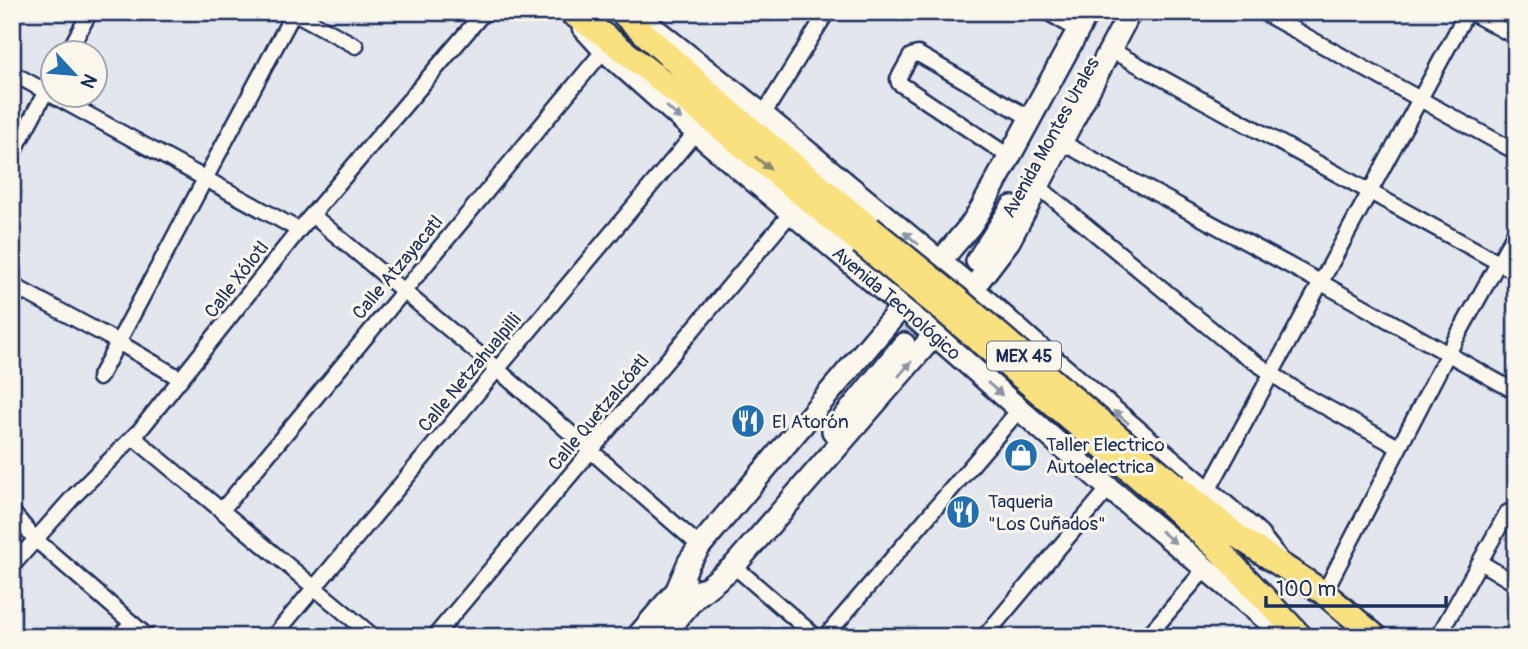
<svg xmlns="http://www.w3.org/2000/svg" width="1528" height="649" font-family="Pangolin,sans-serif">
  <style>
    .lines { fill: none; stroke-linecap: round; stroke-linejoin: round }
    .secondary-tunnel { stroke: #bbc2d0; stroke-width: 21; stroke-dasharray: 21 10; stroke-linecap: butt }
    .street-casing { stroke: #1b2f5e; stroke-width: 19 }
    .secondary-casing { stroke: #1b2f5e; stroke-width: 26 }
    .primary-casing { stroke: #1b2f5e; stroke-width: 28 }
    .street { stroke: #fbf7ec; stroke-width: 14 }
    .secondary { stroke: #fbf7ec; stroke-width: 21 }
    .primary { stroke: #fae180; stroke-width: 23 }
    .primary-bridge-casing { stroke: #1b2f5e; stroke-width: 28; stroke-linecap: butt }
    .primary-bridge { stroke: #fae180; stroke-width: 23 }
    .oneway { fill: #8b93a5 }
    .oneway2 { fill: #8a886f }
    .labels { text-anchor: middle; stroke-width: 6; stroke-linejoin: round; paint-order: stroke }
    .shield { fill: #fbf7ec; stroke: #5e6b89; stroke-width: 2 }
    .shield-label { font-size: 18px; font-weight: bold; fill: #1b2f5e }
    .street-label { font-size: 19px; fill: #1b2f5e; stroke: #fbf7ec }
    .poi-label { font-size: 19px; fill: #1b2f5e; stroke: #fbf7ec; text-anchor: start }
  </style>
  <rect width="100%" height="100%" fill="#e3e7ed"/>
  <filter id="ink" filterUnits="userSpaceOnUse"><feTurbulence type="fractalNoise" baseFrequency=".0143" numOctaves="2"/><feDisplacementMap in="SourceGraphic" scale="14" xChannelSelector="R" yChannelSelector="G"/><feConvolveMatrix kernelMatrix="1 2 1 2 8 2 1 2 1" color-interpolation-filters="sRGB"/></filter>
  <g filter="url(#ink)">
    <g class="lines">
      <!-- secondary-tunnel -->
      <path class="secondary-tunnel" d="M 904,344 L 977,261"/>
      <!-- street casing -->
      <g class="street-casing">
        <path id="street" d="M 293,12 L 356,46
          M 1047,12 L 1078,30
          M 1262,12 L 1516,152
          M 1470,12 L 1516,37
          M 1109,49 L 1516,272
          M 68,52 L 90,12
          M 12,73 L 299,230
          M 763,115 L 827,12
          M 1061,142 L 1320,282 L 1516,392
          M 12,155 L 52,80
          M 1010,157 L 899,83 L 898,79 L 911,56 L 918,54 L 1030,118
          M 1039,187 L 1234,348 L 1302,394 L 1398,447
          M 312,215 L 497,369 L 700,546
          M 12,285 L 118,342 L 181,379
          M 99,378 L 294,12
          M 133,437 L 374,637
          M 1208,491 L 1467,12
          M 222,510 L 604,50
          M 12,512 L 35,539 L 148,637
          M 1480,562 L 1516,584
          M 12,566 L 74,496 L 140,430 L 299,230 L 484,12
          M 734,566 L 816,637
          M 1324,593 L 1448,353 L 1516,231
          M 119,637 L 131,623
          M 273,637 L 696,132
          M 434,637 L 791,213
          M 825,637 L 1019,410
          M 984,637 L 1109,488
          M 1147,637 L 1205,569
          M 1438,637 L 1507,513 L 1516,509"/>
      </g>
      <!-- secondary casing -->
      <g class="secondary-casing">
        <g id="secondary">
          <path d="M 642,19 L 763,115 L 973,289 L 1041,350 L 1255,532 L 1276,558"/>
          <path id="s1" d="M 583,27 L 604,50 L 696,132 L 903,307 L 1109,488 L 1272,624 L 1296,631"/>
          <path d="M 977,261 L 1012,207"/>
          <path d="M 964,300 L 1009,241 L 1130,12"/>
          <path d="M 833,431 L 904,344"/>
          <path d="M 677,590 L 689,562 L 700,546 L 970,226 L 981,209 L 1088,12"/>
          <path d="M 693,599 L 734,566 L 943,325"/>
          <path d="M 637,637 L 685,581"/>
          <path d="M 662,637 L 701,590"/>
        </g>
      </g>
      <!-- primary casing -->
      <g class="primary-casing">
        <path id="primary" d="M 570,12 L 605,36 L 711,120 L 861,243
          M 621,12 L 728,110 L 870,228
          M 1176,486 L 1240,538 L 1324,593 L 1376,637
          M 1166,501 L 1220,551 L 1301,637"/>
      </g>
      <!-- street -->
      <use href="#street" class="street"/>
      <!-- secondary -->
      <use href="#secondary" class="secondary"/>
      <!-- primary -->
      <use href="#primary" class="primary"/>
      <!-- primary-bridge casing -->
      <g class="primary-bridge-casing">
        <path id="primary-bridge" d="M 870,228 L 955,297 L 1176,486
          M 861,243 L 943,310 L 1166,501"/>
      </g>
      <!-- primary-bridge -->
      <use href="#primary-bridge" class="primary-bridge"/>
    </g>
    <!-- one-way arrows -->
    <defs><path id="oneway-solid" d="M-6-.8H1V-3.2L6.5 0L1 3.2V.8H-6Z" transform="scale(1.75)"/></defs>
    <g class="oneway">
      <use href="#oneway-solid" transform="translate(674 113) rotate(42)"/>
      <use href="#oneway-solid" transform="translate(911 238) rotate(-140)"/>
      <use href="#oneway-solid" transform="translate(905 369) rotate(-49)"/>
      <use href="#oneway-solid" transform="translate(995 389) rotate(41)"/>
      <use href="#oneway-solid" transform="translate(1121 417) rotate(-140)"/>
      <use href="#oneway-solid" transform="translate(1168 537) rotate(40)"/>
    </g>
    <use class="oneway2" href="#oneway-solid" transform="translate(763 163) rotate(39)"/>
  </g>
  <!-- icons -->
  <defs>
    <g id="restaurant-disc" transform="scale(1.75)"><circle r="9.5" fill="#1f6fb2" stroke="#fbf7ec"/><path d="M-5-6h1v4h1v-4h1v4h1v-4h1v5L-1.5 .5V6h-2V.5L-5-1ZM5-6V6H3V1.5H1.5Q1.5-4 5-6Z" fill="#fff"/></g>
    <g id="shop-disc" transform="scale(1.75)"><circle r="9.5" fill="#1f6fb2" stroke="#fbf7ec"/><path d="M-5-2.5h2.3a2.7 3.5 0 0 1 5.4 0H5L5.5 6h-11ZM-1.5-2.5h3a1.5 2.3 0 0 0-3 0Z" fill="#fff"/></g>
  </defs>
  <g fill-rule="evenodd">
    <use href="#restaurant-disc" x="748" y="421"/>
    <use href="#shop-disc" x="1021" y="455"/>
    <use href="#restaurant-disc" x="963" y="512"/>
  </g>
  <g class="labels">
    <!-- shield labels -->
    <rect class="shield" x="987" y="341.5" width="74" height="29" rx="5"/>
    <g class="shield-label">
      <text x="1024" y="362">MEX 45</text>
    </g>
    <!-- street labels -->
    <g class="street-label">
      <text transform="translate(1050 137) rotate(-61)" y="7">Avenida Montes Urales</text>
      <text transform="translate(397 267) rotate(-50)" y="7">Calle Atzayacatl</text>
      <text transform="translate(236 279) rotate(-52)" y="7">Calle Xólotl</text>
      <text dy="7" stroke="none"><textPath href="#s1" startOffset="418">Avenida Tecnológico</textPath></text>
      <text transform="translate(469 372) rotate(-50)" y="7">Calle Netzahualpilli</text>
      <text transform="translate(598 412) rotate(-50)" y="7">Calle Quetzalcóatl</text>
    </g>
    <!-- poi labels -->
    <g class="poi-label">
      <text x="772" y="428">El Atorón</text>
      <text x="1046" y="451">Taller Electrico<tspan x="1046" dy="22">Autoelectrica</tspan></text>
      <text x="988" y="508">Taqueria<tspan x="988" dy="22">"Los Cuñados"</tspan></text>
    </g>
  </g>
  <!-- margin -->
  <rect width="1528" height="649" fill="none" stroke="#fbf7ec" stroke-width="42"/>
  <rect x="21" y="21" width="1486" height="607" fill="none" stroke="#1b2f5e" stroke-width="2.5" filter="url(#ink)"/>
  <!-- north arrow -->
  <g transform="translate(74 74) rotate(116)"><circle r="33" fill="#fbf7ec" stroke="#a1a7b3" stroke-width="2"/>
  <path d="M0-5L12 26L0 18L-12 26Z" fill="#1f6fb2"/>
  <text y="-10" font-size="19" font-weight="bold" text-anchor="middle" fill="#1b2f5e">N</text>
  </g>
  <!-- scale -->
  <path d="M1266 596v10h180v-10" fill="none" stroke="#1b2f5e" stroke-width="3.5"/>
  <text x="1276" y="596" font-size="21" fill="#1b2f5e" stroke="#fbf7ec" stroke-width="5" paint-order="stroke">100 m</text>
</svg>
